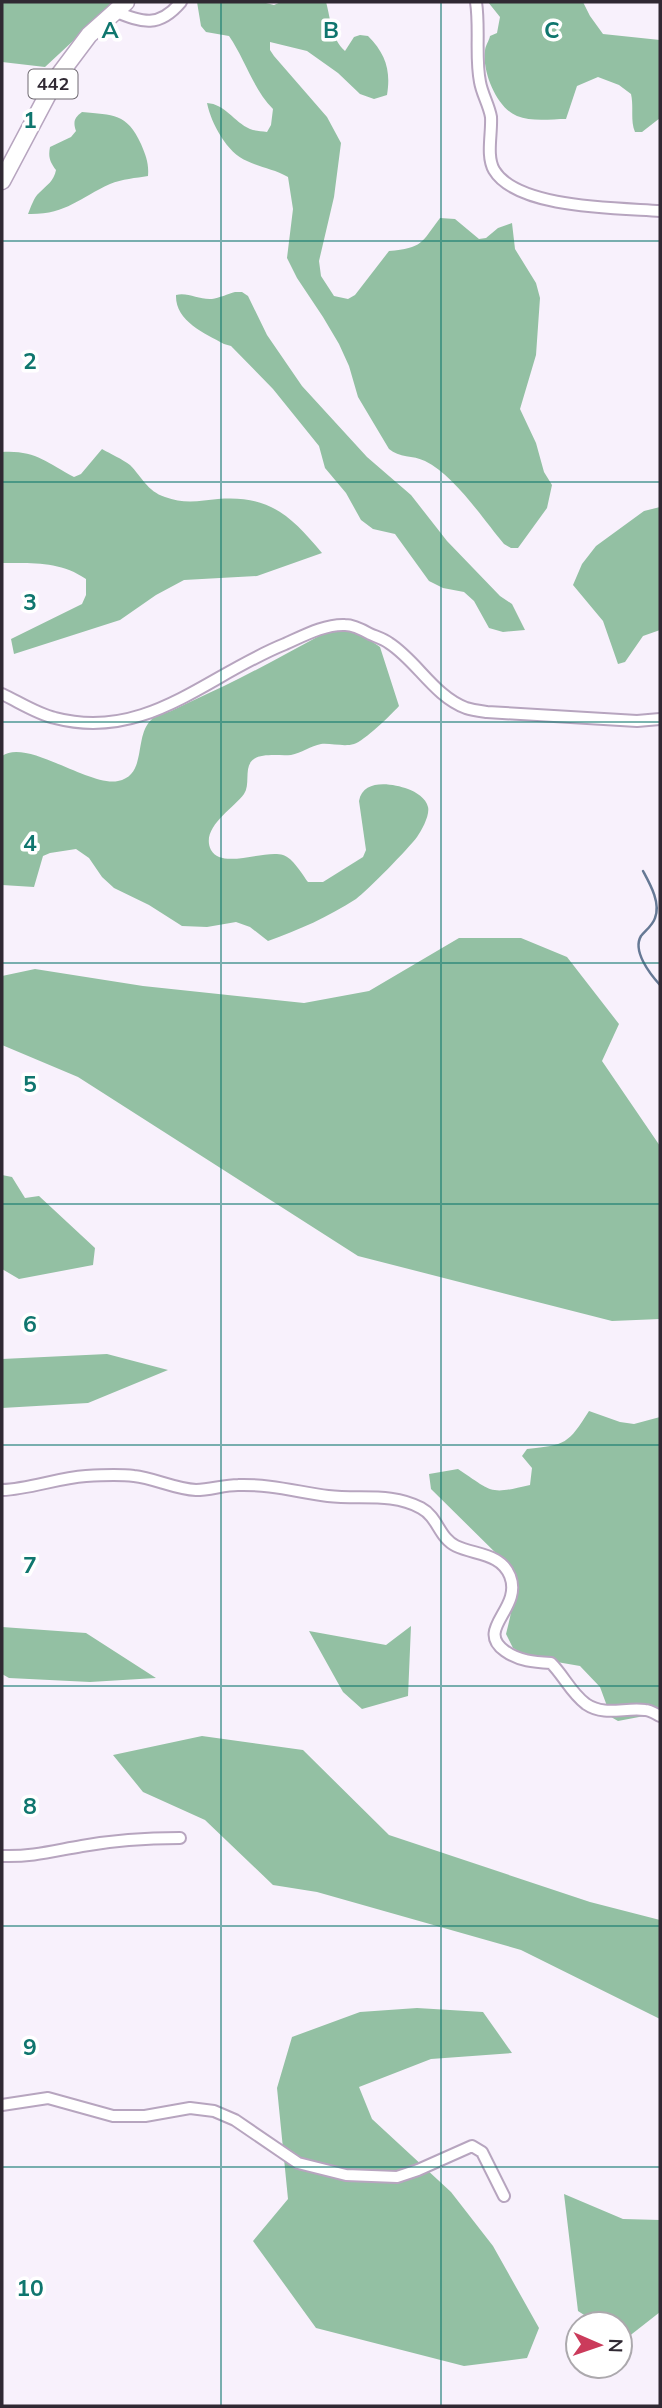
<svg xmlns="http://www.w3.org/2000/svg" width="662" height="2408" font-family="Mulish,sans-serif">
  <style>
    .forest { fill: #93c0a3 }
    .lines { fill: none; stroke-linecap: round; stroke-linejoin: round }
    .stream { stroke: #667995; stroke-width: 2.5 }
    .minor-casing { stroke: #b7a5bf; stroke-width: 14 }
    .highway-casing { stroke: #b7a5bf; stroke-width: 19 }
    .minor { stroke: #fff; stroke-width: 10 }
    .highway { stroke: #fff; stroke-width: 16 }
    .grid { fill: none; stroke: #0f766e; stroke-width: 2; stroke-opacity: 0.55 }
    .labels { text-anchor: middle; stroke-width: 7; stroke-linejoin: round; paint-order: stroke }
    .shield { fill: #fff; stroke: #6e6970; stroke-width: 2 }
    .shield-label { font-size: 18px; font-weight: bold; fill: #302933 }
    .grid-label { font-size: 23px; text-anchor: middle; font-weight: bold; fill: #0f766e; stroke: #fff; stroke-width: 7; stroke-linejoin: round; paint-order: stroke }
  </style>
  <rect width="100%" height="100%" fill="#f8f1fc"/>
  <!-- forest -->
  <path class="forest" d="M 2,2 L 115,2 L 45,67 L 2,62 Z
    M 197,2 L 262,2 L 274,5 L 281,2 L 326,2 C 331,20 331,38 345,51 L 354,37 L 360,35 L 368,36 C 386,54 391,71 387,95 L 374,99 L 360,94 L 338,73 L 307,51 L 270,42 L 270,50 L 274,56 L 327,117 L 341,143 L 334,197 L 319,261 L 321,276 L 334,296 L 348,299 L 355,295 L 389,251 C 423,248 421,243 440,218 L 455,219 L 479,239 L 486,238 L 498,228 L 512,223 L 515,249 L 536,283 L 540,298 L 536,355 L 520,409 L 536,443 L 544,472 L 552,485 L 547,508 L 518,548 L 511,548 L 504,544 C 483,519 454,475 425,461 C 413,455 399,458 389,449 L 358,397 L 349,366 L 339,344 L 323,317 L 297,278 L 287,258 L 293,209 L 288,177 C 274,169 261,168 247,161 C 227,153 211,123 207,103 C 225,104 234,122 250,129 C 255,131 261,131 267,132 L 271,125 L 273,109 C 253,89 245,59 229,36 L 206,32 L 201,26 Z
    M 488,2 L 583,2 L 590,16 L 603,34 L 660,40 L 660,118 L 642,132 L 635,132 C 630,121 634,107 631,94 L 619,85 L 598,77 L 577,86 L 566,119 C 551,119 531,122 517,116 C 497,108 482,72 485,51 C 485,46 489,41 490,36 L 497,33 L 500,17 Z
    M 82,112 C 113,115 127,113 141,144 C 146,156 149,163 148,176 C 136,178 122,179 110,184 C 79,198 66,215 28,214 C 31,207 34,197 39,193 C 47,185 54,181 56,170 C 50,162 48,157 50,147 L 71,137 L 76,131 C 73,122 74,118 82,112 Z
    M 235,292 L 242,292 L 248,296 L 267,335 L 302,386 L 367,457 L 411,495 L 447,541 L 500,596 L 512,604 L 525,630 L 503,632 L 489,628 L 474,601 L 464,592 L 443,588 L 429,581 L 395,534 L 373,529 L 361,520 L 346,493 L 325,468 L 319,446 L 273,389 L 231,346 L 224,344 C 204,333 175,321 176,295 C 188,292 199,300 212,299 C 219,298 228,294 235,292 Z
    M 102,449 C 111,454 122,459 130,465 C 142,477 147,491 165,497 C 183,504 200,501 218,499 C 270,495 291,516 322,553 L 257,576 L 184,580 L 156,595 L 120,620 L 14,654 L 11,639 L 82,604 L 86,595 L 86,579 C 60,561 32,563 2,563 L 2,452 C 35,450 46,462 74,477 L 81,474 Z
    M 660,507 L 660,630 L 643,636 L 625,662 L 618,664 L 603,621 L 573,585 L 582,564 L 596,546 L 644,511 Z
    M 328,631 L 358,632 L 380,647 L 399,706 C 391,715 364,741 354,744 C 344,747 331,743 321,744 C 311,746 301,753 291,755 C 280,756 263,753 254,759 C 243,766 251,784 244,794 C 233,809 200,828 211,850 C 222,870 265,849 283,855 C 293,858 302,874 308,882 L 323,882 L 363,857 L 366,850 L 359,801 C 363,779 391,783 408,789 C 416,792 426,798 428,807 C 430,815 422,830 417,837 C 409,848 367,891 356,899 C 328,917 299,930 268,941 L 250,927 L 236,922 L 207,927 L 182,926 L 149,905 L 114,888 L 102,877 L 89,858 L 76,849 L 50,853 L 43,856 L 34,887 L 2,885 L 2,756 C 27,738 89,787 118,781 C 148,775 133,736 152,719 C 156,715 166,713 171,711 C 189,702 207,694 224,686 C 259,669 293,650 328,631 Z
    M 459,938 L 521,938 L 567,957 L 619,1024 L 602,1061 L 660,1146 L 660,1319 L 612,1321 L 358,1256 L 78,1077 L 2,1045 L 2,976 L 35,969 L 143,986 L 304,1003 L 369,991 Z
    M 2,1175 L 12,1177 L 25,1198 L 39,1196 L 95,1248 L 93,1265 L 19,1279 L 2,1269 Z
    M 107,1354 L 168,1370 L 88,1403 L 2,1408 L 2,1359 Z
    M 589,1411 L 620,1422 L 634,1424 L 660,1417 L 660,1713 L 618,1721 L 611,1717 L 600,1687 L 580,1666 L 528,1657 L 513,1648 L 506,1634 C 512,1610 517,1591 510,1567 L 431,1489 L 429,1474 L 458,1469 C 493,1492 488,1495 530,1485 L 532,1468 L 522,1456 L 527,1449 C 566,1445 568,1444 589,1411 Z
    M 411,1626 L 408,1696 L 362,1709 L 343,1692 L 309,1631 L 386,1645 Z
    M 2,1627 L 86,1633 L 156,1678 L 90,1682 L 9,1678 L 2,1674 Z
    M 202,1736 L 303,1750 L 389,1835 L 590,1902 L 660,1920 L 660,2019 L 521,1950 L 317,1892 L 273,1885 L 205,1820 L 143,1792 L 113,1755 Z
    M 417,2008 L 483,2012 L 512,2053 L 431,2059 L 359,2087 L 372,2119 L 451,2192 L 493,2246 L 539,2328 L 527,2358 L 464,2366 L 316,2328 L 253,2241 L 288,2199 L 277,2088 L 292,2037 L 360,2012 Z
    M 564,2194 L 623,2219 L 660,2220 L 660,2312 L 623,2341 L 620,2339 L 620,2324 L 598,2324 L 578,2311 Z"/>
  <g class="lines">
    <!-- stream -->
    <path class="stream" d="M 643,871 C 650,884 661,903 655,918 C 653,925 645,931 641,936 C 632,951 650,974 660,985"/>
    <!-- minor casing -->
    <g class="minor-casing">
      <path id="minor" d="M 476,2 C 480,28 475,58 480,82 C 482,94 489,105 491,117 C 492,134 486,156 494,170 C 517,209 619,208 660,211
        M 114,11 C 143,23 159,28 181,2
        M 2,694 C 19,702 37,714 55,718 C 146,742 207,675 285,644 C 303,636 325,624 345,625 C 354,625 363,630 370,634 C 377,637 384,639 389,643 C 417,661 434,696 466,708 C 472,710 480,711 487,712 L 637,721 L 660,719
        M 2,1490 C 30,1489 57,1478 86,1476 C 101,1475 118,1474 134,1476 C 154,1478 175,1489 196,1490 C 210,1490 224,1485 238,1485 C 269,1484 298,1492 328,1496 C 360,1500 391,1492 421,1508 C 438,1517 439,1538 456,1546 C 475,1555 501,1553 510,1576 C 523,1609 474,1629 505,1651 C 519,1661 534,1662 551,1663 C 564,1676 571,1693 586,1704 C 605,1717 625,1707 645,1710 C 650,1710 656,1714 660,1716
        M 2,1856 C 32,1857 53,1851 82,1846 C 115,1840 147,1838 180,1838
        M 2,2105 L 48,2098 L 113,2116 L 145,2116 L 190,2108 L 214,2111 L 235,2120 L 298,2163 L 346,2175 L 397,2177 L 418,2170 L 472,2146 L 482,2152 L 504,2196"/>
    </g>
    <!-- highway casing -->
    <g class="highway-casing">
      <path id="highway" d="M 2,181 L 56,79 L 89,35 L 126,2"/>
    </g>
    <!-- minor -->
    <use href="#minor" class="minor"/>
    <!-- highway -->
    <use href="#highway" class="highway"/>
  </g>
  <!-- grid -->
  <path class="grid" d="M 221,2 L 221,2406M 441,2 L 441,2406M 2,241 L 660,241M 2,482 L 660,482M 2,722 L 660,722M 2,963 L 660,963M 2,1204 L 660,1204M 2,1445 L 660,1445M 2,1686 L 660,1686M 2,1926 L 660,1926M 2,2167 L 660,2167"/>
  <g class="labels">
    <!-- shield labels -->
    <rect class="shield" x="28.5" y="69.5" width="49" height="29" rx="5"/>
    <g class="shield-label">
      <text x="53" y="90">442</text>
    </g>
  </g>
  <g class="grid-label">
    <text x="110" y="38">A</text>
    <text x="331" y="38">B</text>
    <text x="552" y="38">C</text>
    <text x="30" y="128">1</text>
    <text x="30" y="369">2</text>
    <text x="30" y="610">3</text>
    <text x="30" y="851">4</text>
    <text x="30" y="1092">5</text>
    <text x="30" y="1332">6</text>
    <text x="30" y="1573">7</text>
    <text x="30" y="1814">8</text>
    <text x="30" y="2055">9</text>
    <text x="30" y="2296">10</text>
  </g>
  <!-- border -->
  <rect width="662" height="2408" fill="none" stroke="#302933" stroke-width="7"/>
  <!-- north arrow -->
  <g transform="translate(599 2345) rotate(92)"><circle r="33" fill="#ffffff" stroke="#aca9ad" stroke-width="2"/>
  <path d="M0-5L12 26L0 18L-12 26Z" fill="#cb3b5b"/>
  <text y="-10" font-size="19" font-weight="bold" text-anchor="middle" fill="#302933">N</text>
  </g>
</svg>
